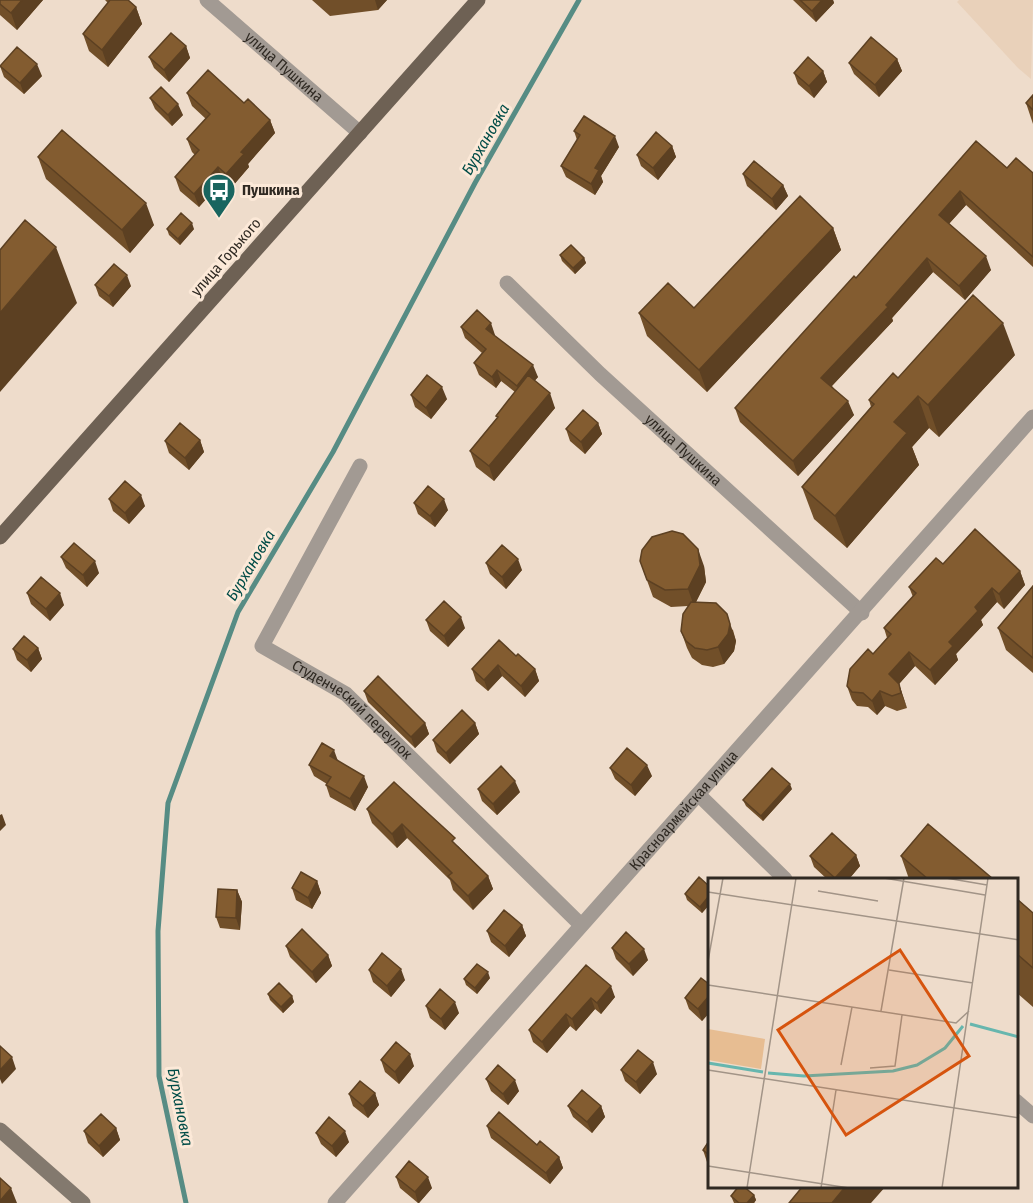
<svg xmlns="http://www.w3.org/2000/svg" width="1033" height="1203" font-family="'Fira Sans Condensed',sans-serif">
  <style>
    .built { fill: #e9d1ba }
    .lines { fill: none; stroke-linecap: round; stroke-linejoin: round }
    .stream { stroke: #568c84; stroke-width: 5 }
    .minor { stroke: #a29a93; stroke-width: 15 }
    .secondary { stroke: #83796e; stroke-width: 15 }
    .primary { stroke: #6e6154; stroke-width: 15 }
    .wall { fill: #714f29 }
    .shaded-wall { fill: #5c4022 }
    .building { fill: #835c30; stroke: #5c4022; stroke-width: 1.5 }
    .labels { text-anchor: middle; stroke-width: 6; stroke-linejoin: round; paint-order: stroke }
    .street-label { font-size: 15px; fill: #2f2922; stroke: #fce9d8 }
    .poi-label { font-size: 15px; font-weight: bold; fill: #2f2922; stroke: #fce9d8; text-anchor: start }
    .water-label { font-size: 16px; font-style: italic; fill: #004c47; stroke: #fce9d8 }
    .inset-river { fill: none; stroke: #67b6ae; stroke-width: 3 }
    .inset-road { fill: none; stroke: #a29487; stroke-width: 1.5 }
    .view { fill: #d6540e; fill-opacity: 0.15; stroke: #d6540e; stroke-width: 3 }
    .inset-edge { fill: none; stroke: #2f2922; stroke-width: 3 }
  </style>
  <rect width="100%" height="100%" fill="#eedccb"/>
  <!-- built -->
  <path class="built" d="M 959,0 L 1033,0 L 1031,79 L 1018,68 L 957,2 Z"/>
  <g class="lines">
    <!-- stream -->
    <path class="stream" d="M 186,1203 L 159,1076 L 158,931 L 168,803 L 238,612 L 333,452 L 475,183 L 579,0"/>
    <!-- minor -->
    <g class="minor">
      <path id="s1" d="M 207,0 L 360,133"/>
      <path id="s2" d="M 507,283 L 600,374 L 862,613"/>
      <path id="s3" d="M 360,466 L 262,646 L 346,694 L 581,925"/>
      <path d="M 699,795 L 785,879"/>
      <path d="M 1016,1101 L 1033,1116"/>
      <path id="s4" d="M 335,1203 L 1033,417"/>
    </g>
    <!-- secondary -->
    <path class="secondary" d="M 0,1130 L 83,1203"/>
    <!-- primary -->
    <path class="primary" d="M 0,537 L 478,0"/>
  </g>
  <!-- wall -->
  <path class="wall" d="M 0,0 L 43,0 L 17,30 L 0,15 Z
    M 105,0 L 128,0 L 136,7 L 142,24 L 108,67 L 89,51 L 83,34 L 108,3 Z
    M 312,0 L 387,0 L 378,10 L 330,16 Z
    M 793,0 L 833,0 L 834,3 L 816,22 Z
    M 186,46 L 190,58 L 169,82 L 154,68 L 149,57 Z
    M 897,59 L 902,71 L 879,97 L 854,74 L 849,63 Z
    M 0,66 L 42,76 L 24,94 L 4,77 Z
    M 823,71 L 827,82 L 814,98 L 798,84 L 794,73 Z
    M 187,93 L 244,103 L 270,120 L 275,133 L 248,164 L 249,167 L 231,188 L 223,180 L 199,207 L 180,191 L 175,177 L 195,155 L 192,152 L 187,139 L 206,119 L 192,106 Z
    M 150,98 L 183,115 L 172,126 L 155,109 Z
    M 1026,103 L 1033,110 L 1033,124 Z
    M 574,131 L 619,147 L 601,176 L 603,182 L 595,195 L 566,177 L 561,166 L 577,140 Z
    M 976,141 L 1007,168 L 1033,173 L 1033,267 L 966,205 L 949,224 L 991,270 L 965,300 L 933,272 L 892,318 L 893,321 L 832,386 L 854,415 L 798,476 L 740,422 L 735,408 L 856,278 Z
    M 672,146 L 676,157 L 658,180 L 641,166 L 637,155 Z
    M 38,157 L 154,225 L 130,253 L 46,179 Z
    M 743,174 L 783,185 L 788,196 L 776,210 L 747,186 Z
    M 833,228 L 841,250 L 707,392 L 647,336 L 639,313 L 694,308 Z
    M 167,229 L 194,229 L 180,245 L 169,235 Z
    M 560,255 L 584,258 L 586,263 L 575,274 L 562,261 Z
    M 95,285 L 131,286 L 113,307 L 99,296 Z
    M 461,327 L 495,335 L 494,335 L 538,377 L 534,381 L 555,408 L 494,481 L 476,467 L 470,451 L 497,418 L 496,416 L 515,392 L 501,381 L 496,388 L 479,375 L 474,363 L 482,353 L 465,338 Z
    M 1015,355 L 939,437 L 929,428 L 912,447 L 919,465 L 847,548 L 814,519 L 802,487 L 871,407 L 869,400 L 898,378 Z
    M 411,395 L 447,399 L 431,419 L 415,407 Z
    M 598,423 L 602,434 L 585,454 L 570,441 L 566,429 Z
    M 200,440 L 204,452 L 189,470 L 169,453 L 165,441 Z
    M 109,499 L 145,506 L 129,524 L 113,511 Z
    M 414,503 L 448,510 L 435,527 L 418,514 Z
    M 61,557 L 99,573 L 87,587 L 66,568 Z
    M 640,561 L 704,566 L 706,582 L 696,602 L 733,630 L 736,641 L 734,651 L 724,664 L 713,667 L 702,665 L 692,658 L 687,648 L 681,631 L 688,606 L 671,607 L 653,597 Z
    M 486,563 L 522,570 L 506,589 L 490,574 Z
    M 943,564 L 1020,571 L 1025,585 L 1004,609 L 997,602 L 981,620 L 983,625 L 956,654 L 958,660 L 935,685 L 915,666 L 899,684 L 907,708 L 897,711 L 885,706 L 877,715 L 868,707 L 857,706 L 852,700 L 847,686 L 873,654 L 887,638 L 884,628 L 913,597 L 909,587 Z
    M 1033,586 L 1033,673 L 1006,650 L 998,628 Z
    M 27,593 L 64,605 L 50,621 L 31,604 Z
    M 426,620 L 465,628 L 448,647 L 430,631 Z
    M 38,648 L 42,659 L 31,672 L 17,660 L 13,649 Z
    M 516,656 L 535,669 L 539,681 L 525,697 L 502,676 L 488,691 L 476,681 L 472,669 Z
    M 364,691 L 425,723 L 429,734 L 415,748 L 368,702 Z
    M 475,723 L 479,734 L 450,764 L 437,752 L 433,740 Z
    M 338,761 L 368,787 L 355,811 L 330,797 L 326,785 L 327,784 L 314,776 L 309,765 Z
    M 610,768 L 652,776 L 635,796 L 615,779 Z
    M 478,789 L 520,792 L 497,815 L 482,801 Z
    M 792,789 L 763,821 L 746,806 L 743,800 Z
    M 367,809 L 458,846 L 488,876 L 493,889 L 473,910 L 453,890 L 450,880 L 407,838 L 397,848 L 372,823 Z
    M 856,855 L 860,866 L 849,879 L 827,879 L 814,867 L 810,856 Z
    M 901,856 L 993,879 L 909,879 Z
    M 317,881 L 321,893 L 312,909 L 296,900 L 292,888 Z
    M 709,886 L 709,905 L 702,913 L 687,900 L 685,894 Z
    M 237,890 L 242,902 L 240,930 L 220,928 L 216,917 Z
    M 1017,899 L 1033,913 L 1033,1007 L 1017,993 Z
    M 522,925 L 526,936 L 509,957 L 491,942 L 487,931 Z
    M 286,946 L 328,955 L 332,966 L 316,983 L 290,957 Z
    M 612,948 L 648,960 L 633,976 L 616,959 Z
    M 586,965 L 615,997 L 601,1014 L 595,1009 L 576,1031 L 570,1026 L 547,1053 L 533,1042 L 529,1030 Z
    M 369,970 L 405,980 L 391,997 L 373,982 Z
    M 490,978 L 477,994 L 466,985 L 464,979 Z
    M 709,984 L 709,1013 L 702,1021 L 689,1009 L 685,998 Z
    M 268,994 L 292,996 L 294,1002 L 283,1013 L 270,1000 Z
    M 426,1006 L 459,1013 L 445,1030 L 430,1018 Z
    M 381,1060 L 414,1066 L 399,1084 L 385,1072 Z
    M 621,1070 L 657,1074 L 640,1094 L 625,1081 Z
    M 486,1079 L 519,1091 L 508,1105 L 491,1091 Z
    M 375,1093 L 379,1105 L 368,1118 L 353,1106 L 349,1094 Z
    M 568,1106 L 601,1106 L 605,1117 L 592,1133 L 573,1117 Z
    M 487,1126 L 537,1145 L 559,1157 L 563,1168 L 550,1184 L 491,1138 Z
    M 116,1128 L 120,1140 L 103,1157 L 88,1143 L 84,1131 Z
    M 316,1133 L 349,1142 L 336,1157 L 321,1144 Z
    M 709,1141 L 709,1163 L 707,1162 L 703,1150 Z
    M 396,1177 L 432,1188 L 419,1203 L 418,1203 L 400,1188 Z
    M 754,1195 L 756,1200 L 754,1203 L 734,1203 L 731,1196 Z"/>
  <!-- shaded-wall -->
  <path class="shaded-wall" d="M 22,0 L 43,0 L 17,30 L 11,13 Z
    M 375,0 L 387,0 L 378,10 Z
    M 822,0 L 833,0 L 834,3 L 816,22 L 812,11 Z
    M 136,7 L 142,24 L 108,67 L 102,50 Z
    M 186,46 L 190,58 L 169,82 L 164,70 Z
    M 897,59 L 902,71 L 879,97 L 875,85 Z
    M 37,64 L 42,76 L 24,94 L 20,83 Z
    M 823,71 L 827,82 L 814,98 L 809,86 Z
    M 178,104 L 183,115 L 172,126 L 168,115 Z
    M 270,120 L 275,133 L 248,164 L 249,167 L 231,188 L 226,174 L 241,152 Z
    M 615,136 L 619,147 L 601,176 L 603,182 L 595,195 L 591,184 L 595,168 Z
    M 672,146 L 676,157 L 658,180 L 653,168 Z
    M 218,167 L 223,180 L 199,207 L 194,194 Z
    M 783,185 L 788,196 L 776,210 L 772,199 Z
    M 960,191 L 966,205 L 944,229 L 939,215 Z
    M 146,203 L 154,225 L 130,253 L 122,230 Z
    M 192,223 L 194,229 L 180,245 L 178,239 Z
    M 833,228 L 841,250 L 707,392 L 699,370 Z
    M 56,247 L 77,303 L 0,392 L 0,313 Z
    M 986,256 L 991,270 L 965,300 L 959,286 Z
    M 584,258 L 586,263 L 575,274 L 573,268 Z
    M 927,258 L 933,272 L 892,318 L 893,321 L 826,392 L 821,378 Z
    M 127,275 L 131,286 L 113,307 L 109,296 Z
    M 491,323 L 495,335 L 490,340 L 486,329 Z
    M 1003,323 L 1015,355 L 939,437 L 928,405 Z
    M 533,365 L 538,377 L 521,397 L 517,386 Z
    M 497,370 L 501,381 L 496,388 L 492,377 Z
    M 442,387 L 447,399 L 431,419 L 426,408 Z
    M 550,393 L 555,408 L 494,481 L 489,466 Z
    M 918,396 L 929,428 L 912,447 L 919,465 L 847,548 L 835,516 L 894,422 Z
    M 848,401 L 854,415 L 798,476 L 793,461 Z
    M 598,423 L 602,434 L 585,454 L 581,442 Z
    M 200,440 L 204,452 L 189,470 L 185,458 Z
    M 141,495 L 145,506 L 129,524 L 125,513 Z
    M 444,499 L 448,510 L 435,527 L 430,516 Z
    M 698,549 L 704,566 L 706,582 L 694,606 L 688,589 Z
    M 518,559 L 522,570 L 506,589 L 502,577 Z
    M 95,561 L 99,573 L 87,587 L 83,575 Z
    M 1020,571 L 1025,585 L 1004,609 L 999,594 Z
    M 992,588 L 997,602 L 981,620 L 983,625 L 956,654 L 958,660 L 935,685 L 930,670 L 949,642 L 975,607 Z
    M 60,593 L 64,605 L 50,621 L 46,609 Z
    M 727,614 L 736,641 L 734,651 L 724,664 L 718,647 Z
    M 461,617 L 465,628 L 448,647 L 444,636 Z
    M 38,648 L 42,659 L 31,672 L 27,660 Z
    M 909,652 L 915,666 L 899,684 L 907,708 L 901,693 L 889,674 Z
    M 498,665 L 502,676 L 488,691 L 484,680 Z
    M 535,669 L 539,681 L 525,697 L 521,686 Z
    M 880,691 L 885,706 L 877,715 L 872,701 Z
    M 425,723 L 429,734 L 415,748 L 411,737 Z
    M 475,723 L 479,734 L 450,764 L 446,753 Z
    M 334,750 L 338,761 L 330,756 Z
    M 647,765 L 652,776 L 635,796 L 631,785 Z
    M 364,776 L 368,787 L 355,811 L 350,799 Z
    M 515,781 L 520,792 L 497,815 L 493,804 Z
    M 790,784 L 792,789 L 763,821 L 761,816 Z
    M 2,814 L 6,825 L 0,831 L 0,815 Z
    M 402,824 L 407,838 L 397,848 L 392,834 Z
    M 856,855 L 860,866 L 849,879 L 835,879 L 835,878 Z
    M 488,876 L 493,889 L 473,910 L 468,896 Z
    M 317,881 L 321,893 L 312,909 L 308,898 Z
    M 237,890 L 242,902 L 240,930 L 236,918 Z
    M 709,896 L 709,905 L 702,913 L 700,907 Z
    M 522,925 L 526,936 L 509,957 L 505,946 Z
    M 644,949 L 648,960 L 633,976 L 629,964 Z
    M 328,955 L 332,966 L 316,983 L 312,972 Z
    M 401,969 L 405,980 L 391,997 L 387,986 Z
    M 488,972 L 490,978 L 477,994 L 475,988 Z
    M 611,986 L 615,997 L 601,1014 L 597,1003 Z
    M 292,996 L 294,1002 L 283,1013 L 281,1007 Z
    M 709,996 L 709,1013 L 702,1021 L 698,1009 Z
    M 591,998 L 595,1009 L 576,1031 L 572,1019 Z
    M 455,1002 L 459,1013 L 445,1030 L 441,1019 Z
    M 566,1014 L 570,1026 L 547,1053 L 542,1042 Z
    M 410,1054 L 414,1066 L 399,1084 L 395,1072 Z
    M 12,1057 L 16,1069 L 2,1084 L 0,1079 L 0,1070 Z
    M 653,1062 L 657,1074 L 640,1094 L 636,1082 Z
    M 515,1080 L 519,1091 L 508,1105 L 503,1094 Z
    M 375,1093 L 379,1105 L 368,1118 L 363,1106 Z
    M 601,1106 L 605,1117 L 592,1133 L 587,1122 Z
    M 116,1128 L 120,1140 L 103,1157 L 99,1146 Z
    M 345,1131 L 349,1142 L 336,1157 L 332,1146 Z
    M 559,1157 L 563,1168 L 550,1184 L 546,1173 Z
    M 428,1177 L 432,1188 L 419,1203 L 418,1203 L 415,1192 Z
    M 846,1186 L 886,1186 L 871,1203 L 832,1203 Z
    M 11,1188 L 17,1203 L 0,1203 L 0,1201 Z
    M 754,1195 L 756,1200 L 754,1203 L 747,1203 Z"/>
  <!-- building -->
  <path class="building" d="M 0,0 L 22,0 L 11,13 L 0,4 Z
    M 110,0 L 128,0 L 136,7 L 102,50 L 83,34 Z
    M 800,0 L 822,0 L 812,11 Z
    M 171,33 L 186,46 L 164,70 L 149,57 Z
    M 871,37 L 897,59 L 875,85 L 849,63 Z
    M 17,47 L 37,64 L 20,83 L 0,66 Z
    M 808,57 L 823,71 L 809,86 L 794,73 Z
    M 208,70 L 244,103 L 248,99 L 270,120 L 241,152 L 244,154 L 226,174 L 218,167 L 194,194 L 175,177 L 199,150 L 187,139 L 210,114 L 187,93 Z
    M 161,87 L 178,104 L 168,115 L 150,98 Z
    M 1033,95 L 1033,110 L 1026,103 Z
    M 584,116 L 615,136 L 595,168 L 599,170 L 591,184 L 561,166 L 580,135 L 574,131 Z
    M 62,130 L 146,203 L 122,230 L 38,157 Z
    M 656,132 L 672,146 L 653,168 L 637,155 Z
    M 976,141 L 1007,168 L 1016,158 L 1033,173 L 1033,257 L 960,191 L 939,215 L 986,256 L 959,286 L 927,258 L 886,305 L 888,307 L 821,378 L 848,401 L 793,461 L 735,408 L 854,276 L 856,278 Z
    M 754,161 L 783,185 L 772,199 L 743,174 Z
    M 800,196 L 833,228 L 699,370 L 639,313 L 668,283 L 694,308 Z
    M 181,213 L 192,223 L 178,239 L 167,229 Z
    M 25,220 L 56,247 L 0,313 L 0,250 Z
    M 571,245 L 584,258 L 573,268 L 560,255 Z
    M 114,264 L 127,275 L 109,296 L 95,285 Z
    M 973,295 L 1003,323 L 928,405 L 918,396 L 894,422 L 907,433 L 835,516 L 802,487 L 874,404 L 869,400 L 893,373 L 898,378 Z
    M 477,310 L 491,323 L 486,329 L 533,365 L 517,386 L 497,370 L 492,377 L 474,363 L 486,349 L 461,327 Z
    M 427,375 L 442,387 L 426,408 L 411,395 Z
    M 528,375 L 550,393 L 489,466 L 470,451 L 498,417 L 496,416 Z
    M 583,410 L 598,423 L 581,442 L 566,429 Z
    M 180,423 L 200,440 L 185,458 L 165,441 Z
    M 125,481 L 141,495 L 125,513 L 109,499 Z
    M 428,486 L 444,499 L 430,516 L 414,503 Z
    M 975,529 L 1020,571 L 999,594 L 992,588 L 975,607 L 978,611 L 949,642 L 953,646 L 930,670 L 909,652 L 889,674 L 899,684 L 901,693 L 892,696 L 880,691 L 872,701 L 863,693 L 852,692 L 847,686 L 850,669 L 868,649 L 873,654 L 891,634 L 884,628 L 916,593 L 909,587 L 936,558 L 943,564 Z
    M 672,531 L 683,534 L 698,549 L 700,565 L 688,589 L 665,590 L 647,580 L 640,561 L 642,550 L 652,537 Z
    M 74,543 L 95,561 L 83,575 L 61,557 Z
    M 502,545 L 518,559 L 502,577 L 486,563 Z
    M 41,577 L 60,593 L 46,609 L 27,593 Z
    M 1033,586 L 1033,658 L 998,628 Z
    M 444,601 L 461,617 L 444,636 L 426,620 Z
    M 691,602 L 716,603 L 727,614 L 730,624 L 728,634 L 718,647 L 707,650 L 695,648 L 686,641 L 681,631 L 683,614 Z
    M 24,636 L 38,648 L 27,660 L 13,649 Z
    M 499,640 L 516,656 L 518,654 L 535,669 L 521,686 L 498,665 L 484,680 L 472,669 Z
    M 378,676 L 425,723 L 411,737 L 364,691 Z
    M 462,710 L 475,723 L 446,753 L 433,740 Z
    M 322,743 L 334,750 L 330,756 L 364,776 L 350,799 L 326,785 L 331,777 L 309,765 Z
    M 627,748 L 647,765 L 631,785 L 610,768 Z
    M 501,766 L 515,781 L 493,804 L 478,789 Z
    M 772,768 L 790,784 L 761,816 L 743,800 Z
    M 394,782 L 455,838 L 452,841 L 488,876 L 468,896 L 448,876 L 452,873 L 402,824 L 392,834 L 367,809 Z
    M 928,824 L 993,879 L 928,879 L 901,856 Z
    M 832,833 L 856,855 L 835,878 L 810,856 Z
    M 301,872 L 317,881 L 308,898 L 292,888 Z
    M 699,877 L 709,886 L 709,896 L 700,907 L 685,894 Z
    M 218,889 L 237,890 L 236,918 L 216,917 Z
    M 1017,899 L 1033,913 L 1033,968 L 1017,954 Z
    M 504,910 L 522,925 L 505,946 L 487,931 Z
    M 302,929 L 328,955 L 312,972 L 286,946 Z
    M 626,932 L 644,949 L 629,964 L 612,948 Z
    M 382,953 L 401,969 L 387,986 L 369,970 Z
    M 477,964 L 488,972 L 475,988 L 464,979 Z
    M 586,965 L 611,986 L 597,1003 L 591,998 L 572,1019 L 566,1014 L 542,1042 L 529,1030 Z
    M 701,978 L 709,984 L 709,996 L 698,1009 L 685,998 Z
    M 279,983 L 292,996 L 281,1007 L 268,994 Z
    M 440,989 L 455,1002 L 441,1019 L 426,1006 Z
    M 396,1042 L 410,1054 L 395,1072 L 381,1060 Z
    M 0,1046 L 12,1057 L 0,1070 Z
    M 638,1050 L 653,1062 L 636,1082 L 621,1070 Z
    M 498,1065 L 515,1080 L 503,1094 L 486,1079 Z
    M 360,1081 L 375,1093 L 363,1106 L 349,1094 Z
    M 582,1090 L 601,1106 L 587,1122 L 568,1106 Z
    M 499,1112 L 537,1145 L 540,1141 L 559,1157 L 546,1173 L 487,1126 Z
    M 101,1114 L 116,1128 L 99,1146 L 84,1131 Z
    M 329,1117 L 345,1131 L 332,1146 L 316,1133 Z
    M 709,1141 L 709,1155 L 703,1150 Z
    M 409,1161 L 428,1177 L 415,1192 L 396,1177 Z
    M 0,1178 L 11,1188 L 0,1201 Z
    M 739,1186 L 743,1186 L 754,1195 L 747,1203 L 739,1203 L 731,1196 Z
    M 803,1186 L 846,1186 L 832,1203 L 789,1203 Z"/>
  <!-- icons -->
  <defs>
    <g id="bus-pin" transform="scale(1.725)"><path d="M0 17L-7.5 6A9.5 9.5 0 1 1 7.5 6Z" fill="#19655f" stroke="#fce9d8"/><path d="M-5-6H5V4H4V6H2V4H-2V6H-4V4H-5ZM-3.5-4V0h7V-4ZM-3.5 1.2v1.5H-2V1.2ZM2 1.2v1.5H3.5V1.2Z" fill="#fff"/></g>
  </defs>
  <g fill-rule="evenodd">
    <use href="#bus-pin" x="219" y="190"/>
  </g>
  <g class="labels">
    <!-- street labels -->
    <g class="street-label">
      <text dy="5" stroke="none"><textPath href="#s1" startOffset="102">улица Пушкина</textPath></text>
      <text transform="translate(226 257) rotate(-49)" y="5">улица Горького</text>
      <text dy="5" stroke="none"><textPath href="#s2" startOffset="243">улица Пушкина</textPath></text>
      <text dy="5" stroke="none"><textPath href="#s3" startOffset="316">Студенческий переулок</textPath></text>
      <text dy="5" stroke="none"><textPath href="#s4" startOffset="525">Красноармейская улица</textPath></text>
    </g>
    <!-- poi labels -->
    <g class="poi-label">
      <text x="242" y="195">Пушкина</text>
    </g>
    <!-- water labels -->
    <g class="water-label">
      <text transform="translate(485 139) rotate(-60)" y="6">Бурхановка</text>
      <text transform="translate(250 565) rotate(-59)" y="6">Бурхановка</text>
      <text transform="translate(181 1107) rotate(79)" y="6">Бурхановка</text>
    </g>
  </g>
  <!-- overview -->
  <g transform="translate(708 878)">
    <rect width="310" height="310" fill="#eedccb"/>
    <path d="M 0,151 L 57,161 L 53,191 L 0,182 Z" fill="#e7bd92"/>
    <path class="inset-river" d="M 262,146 L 311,159M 0,185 L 55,194M 60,195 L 96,198 L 185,193 L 209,187 L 237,170 L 255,148"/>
    <path class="inset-road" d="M 176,0 L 277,17M 238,0 L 279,7M 110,13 L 170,23M 0,14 L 311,62M 0,83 L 15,0M 181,92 L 265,105M 0,107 L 248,145 L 261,133M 173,133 L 196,0M 133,187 L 144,129M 162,190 L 187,188 L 194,137M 0,192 L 311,240M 0,288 L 141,310M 39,310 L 88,0M 113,310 L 128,212M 234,310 L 280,0"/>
    <path class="view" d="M 192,72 L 261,178 L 138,257 L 70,152 Z"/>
    <rect width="310" height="310" class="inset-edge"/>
  </g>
</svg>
